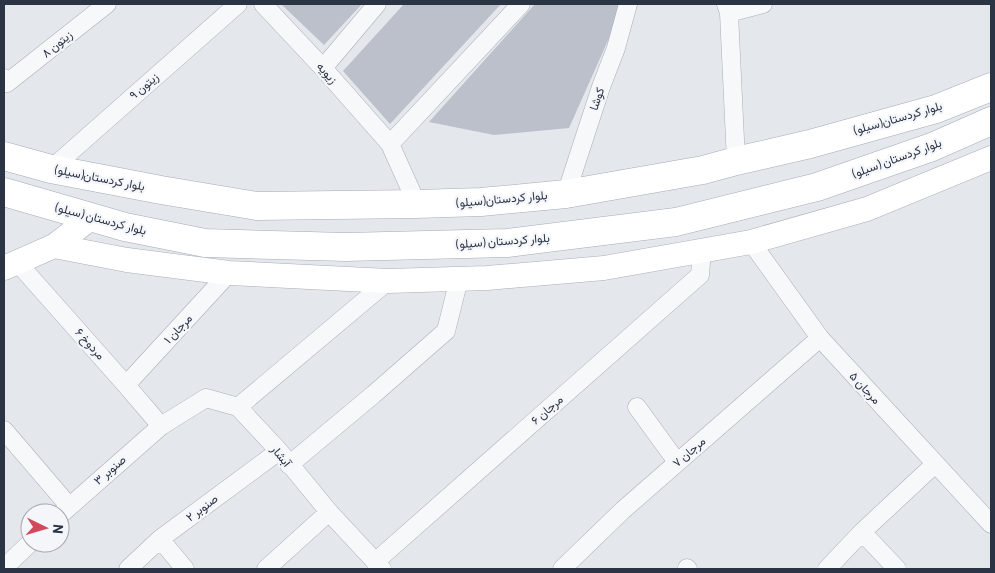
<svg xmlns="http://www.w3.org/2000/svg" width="995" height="573" font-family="Barlow,Vazirmatn,sans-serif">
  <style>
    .building { fill: #bbc0ca }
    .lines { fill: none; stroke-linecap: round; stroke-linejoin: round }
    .street-casing { stroke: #a9aeb7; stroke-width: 19 }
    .secondary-casing { stroke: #a9aeb7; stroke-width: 25 }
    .primary-casing { stroke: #a3abb8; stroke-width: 29 }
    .street { stroke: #f7f8fa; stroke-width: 18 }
    .secondary { stroke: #fff; stroke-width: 24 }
    .primary { stroke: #fff; stroke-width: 28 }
    .labels { text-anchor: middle; stroke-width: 4.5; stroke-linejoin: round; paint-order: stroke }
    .street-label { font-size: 12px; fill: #2b3445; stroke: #f4f6f9 }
  </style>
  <rect width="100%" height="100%" fill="#e4e7ec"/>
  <!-- building -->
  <path class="building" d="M 281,4 L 362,4 L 324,45 Z
    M 404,4 L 501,4 L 390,124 L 343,71 Z
    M 535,4 L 621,4 L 618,18 L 569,128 L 494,135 L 429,122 Z"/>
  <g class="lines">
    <!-- street casing -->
    <g class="street-casing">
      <path id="street" d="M 263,4 L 323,68 L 390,144 L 417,204
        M 726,4 L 729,13 L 736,161
        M 729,13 L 763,4
        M 323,68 L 377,4
        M 4,78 L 7,83 L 107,4
        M 390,144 L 521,4
        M 51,169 L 238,4
        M 566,194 L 601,87 L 616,48 L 628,4
        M 751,242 L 820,338 L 991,524
        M 17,262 L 126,385 L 161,426
        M 126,385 L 229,273
        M 238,407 L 388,281
        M 637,407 L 677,462
        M 4,430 L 69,506
        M 289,465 L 374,394 L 446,331 L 459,279
        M 60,515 L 161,426 L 206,398 L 238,407 L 279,451 L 329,512 L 382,569
        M 862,532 L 897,569
        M 160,539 L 185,569
        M 375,562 L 700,275 L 702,250
        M 4,568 L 30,543
        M 687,568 L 688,569
        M 128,569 L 160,539 L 279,451
        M 266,569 L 329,512
        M 562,569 L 623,510 L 820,338
        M 827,569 L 862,532 L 935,464"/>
    </g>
    <!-- secondary casing -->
    <g class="secondary-casing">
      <path id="secondary" d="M 54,246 L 127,260 L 229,273 L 388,281 L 487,278 L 604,268 L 751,242 L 867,209 L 991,158
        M 4,268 L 54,246 L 91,218"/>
    </g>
    <!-- primary casing -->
    <g class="primary-casing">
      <path id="primary" d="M 4,156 L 51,169 L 161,190 L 257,206 L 417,204 L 481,202 L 566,194 L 703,170 L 736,161 L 810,144 L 936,109 L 991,87
        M 4,192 L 125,227 L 205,243 L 346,247 L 507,243 L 676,222 L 817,187 L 932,147 L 991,121"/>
    </g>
    <!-- street -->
    <use href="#street" class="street"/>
    <!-- secondary -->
    <use href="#secondary" class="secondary"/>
    <!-- primary -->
    <use href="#primary" class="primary"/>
  </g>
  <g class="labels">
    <!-- street labels -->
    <g class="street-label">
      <text transform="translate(57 44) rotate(-39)" y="4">زیتون ۸</text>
      <text transform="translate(327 73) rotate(48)" y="4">زیویه</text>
      <text transform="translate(144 86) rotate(-41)" y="4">زیتون ۹</text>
      <text transform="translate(597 99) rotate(-71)" y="4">کوشا</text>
      <text transform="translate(898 118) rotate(-16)" y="4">بلوار کردستان(سیلو)</text>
      <text transform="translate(897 158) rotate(-20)" y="4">بلوار کردستان (سیلو)</text>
      <text transform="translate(100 178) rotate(11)" y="4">بلوار کردستان(سیلو)</text>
      <text transform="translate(502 199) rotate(-5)" y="4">بلوار کردستان(سیلو)</text>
      <text transform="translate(101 219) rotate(15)" y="4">بلوار کردستان (سیلو)</text>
      <text transform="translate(503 241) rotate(-4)" y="4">بلوار کردستان (سیلو)</text>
      <text transform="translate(178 329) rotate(-47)" y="4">مرجان ۱</text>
      <text transform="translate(90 344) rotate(48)" y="4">مردوخ ۶</text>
      <text transform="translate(865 388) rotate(47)" y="4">مرجان ۵</text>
      <text transform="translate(547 410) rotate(-41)" y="4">مرجان ۶</text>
      <text transform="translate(689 452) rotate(-41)" y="4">مرجان ۷</text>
      <text transform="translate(281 456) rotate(51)" y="4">آبشار</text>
      <text transform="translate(110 470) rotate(-41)" y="4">صنوبر ۳</text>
      <text transform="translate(202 508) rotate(-37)" y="4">صنوبر ۲</text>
    </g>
  </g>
  <!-- border -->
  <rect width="995" height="573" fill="none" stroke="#2b3445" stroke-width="10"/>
  <!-- north arrow -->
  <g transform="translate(45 528) rotate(95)"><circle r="24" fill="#f4f6f9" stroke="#a4a8b1"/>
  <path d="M0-4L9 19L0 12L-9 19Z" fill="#d1495b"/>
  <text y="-8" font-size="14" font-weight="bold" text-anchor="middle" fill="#2b3445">N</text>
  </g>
</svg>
